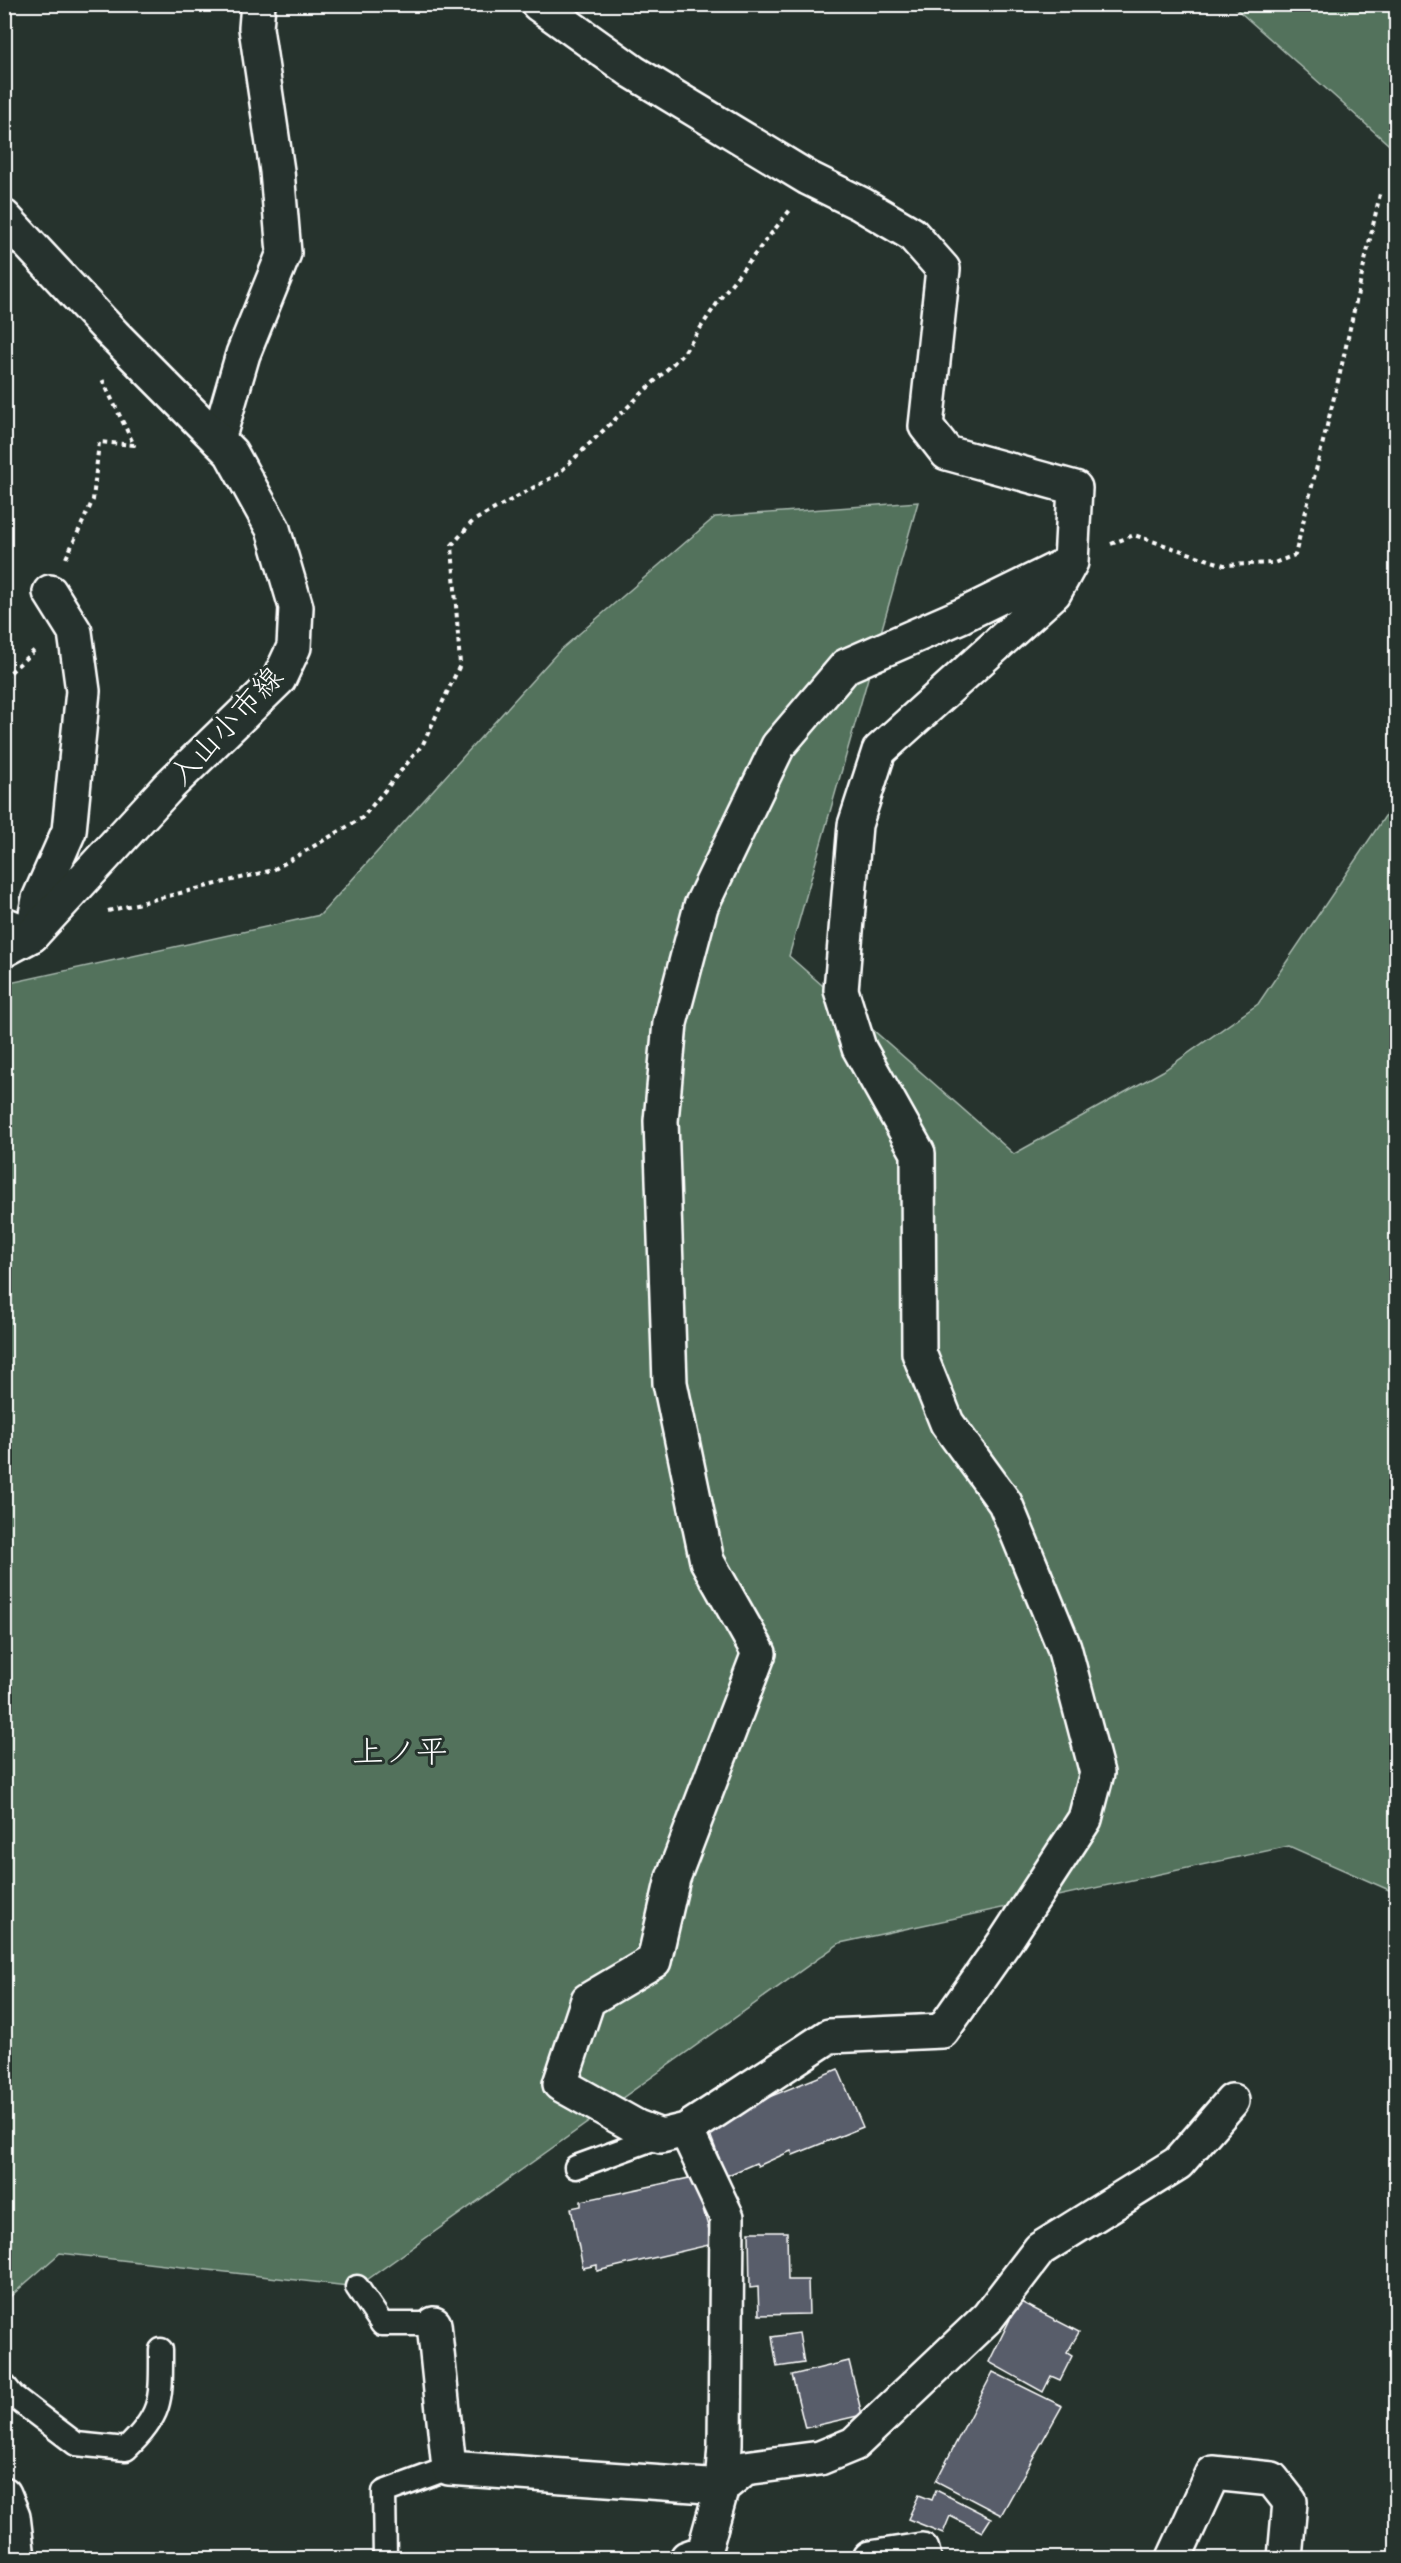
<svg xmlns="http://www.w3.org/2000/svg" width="1401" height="2563" font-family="Caveat,'Klee One',sans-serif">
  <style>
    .green { fill: #52725c; stroke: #a8b8ae; stroke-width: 1.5 }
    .building { fill: #585d6b; stroke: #fff; stroke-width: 1.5 }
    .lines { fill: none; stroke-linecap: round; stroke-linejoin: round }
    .service-casing { stroke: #fff; stroke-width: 27 }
    .minor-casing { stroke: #fff; stroke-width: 38 }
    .secondary-casing { stroke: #fff; stroke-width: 38 }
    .path { stroke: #fff; stroke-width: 4; stroke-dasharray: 4.5 4.5; stroke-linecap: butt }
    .service { stroke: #26332d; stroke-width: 22 }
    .minor { stroke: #26332d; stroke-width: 33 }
    .secondary { stroke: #26332d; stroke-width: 33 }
    .labels { text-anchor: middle; stroke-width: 6; stroke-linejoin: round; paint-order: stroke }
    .street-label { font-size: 30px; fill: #fff; stroke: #26332d }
    .neighbourhood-label { font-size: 32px; fill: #fff; stroke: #26332d }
  </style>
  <rect width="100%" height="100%" fill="#26332d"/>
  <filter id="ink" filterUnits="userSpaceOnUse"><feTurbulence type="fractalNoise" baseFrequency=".0167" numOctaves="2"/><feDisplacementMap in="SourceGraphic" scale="12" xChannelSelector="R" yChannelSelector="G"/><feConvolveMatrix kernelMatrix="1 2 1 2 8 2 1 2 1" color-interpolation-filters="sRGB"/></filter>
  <g filter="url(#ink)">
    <!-- green -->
    <path class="green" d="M 1232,5 L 1396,5 L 1396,151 Z
      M 918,502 L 789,956 L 1014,1154 L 1163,1071 L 1258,1004 L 1396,800 L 1396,1893 L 1289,1846 L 840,1943 L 357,2287 L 60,2253 L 5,2301 L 5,984 L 320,915 L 558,652 L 715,517 Z"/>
    <!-- building -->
    <path class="building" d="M 838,2069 L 863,2127 L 793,2155 L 791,2151 L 758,2166 L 756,2163 L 726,2176 L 708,2129 L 740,2117 L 737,2110 Z
      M 694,2177 L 713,2244 L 597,2271 L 597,2265 L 583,2268 L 571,2208 L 581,2206 L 581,2201 Z
      M 749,2232 L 787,2232 L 788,2280 L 808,2280 L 809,2314 L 759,2315 L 758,2287 L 750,2288 Z
      M 1019,2301 L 1079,2332 L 1067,2353 L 1072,2356 L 1060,2380 L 1051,2376 L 1043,2392 L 989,2362 Z
      M 799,2333 L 804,2363 L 777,2367 L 772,2337 Z
      M 849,2361 L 862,2415 L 805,2428 L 792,2375 Z
      M 993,2372 L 1062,2406 L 1001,2515 L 936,2481 Z
      M 936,2490 L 991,2518 L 982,2532 L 950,2516 L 943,2533 L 908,2519 L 919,2495 L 932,2500 Z"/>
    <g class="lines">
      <!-- service casing -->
      <g class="service-casing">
        <path id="service" d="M 576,2167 L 661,2136
          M 357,2287 L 382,2324 L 434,2324
          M 4,2385 L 13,2396 L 76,2444 L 126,2449 C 163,2414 161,2399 161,2350
          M 385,2558 L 384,2492 L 449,2468"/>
      </g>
      <!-- minor casing -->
      <g class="minor-casing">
        <path id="minor" d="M 538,4 L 633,72 L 808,178 L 861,204 L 912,234 L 943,269 L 926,426 L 947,453 L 1075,488 L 1071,562 L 1054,593 L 879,751 L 855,825 L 841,990 L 859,1048 L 918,1153 L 919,1353 L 947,1423 L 1005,1503 L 1064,1647 L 1097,1773 L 1085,1819 L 1006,1940 L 942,2031 L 829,2036 L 686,2130 L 727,2217 L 725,2445 L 722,2487 L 704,2552 L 687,2558
          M 218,440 L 243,354 L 284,253 L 277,171 L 256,28 L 258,4
          M 4,924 L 32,935 L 39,899 L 69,831 L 83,691 L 75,632 L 50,592
          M 686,2130 L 661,2136 L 637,2127 L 560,2084 L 588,2000 L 654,1961 L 673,1878 L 759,1653 L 707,1561 L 670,1383 L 661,1121 L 670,1023 L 701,906 L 778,746 L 846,666 L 963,615 L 1071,562
          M 434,2324 L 449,2468 L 722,2487 L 745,2468 L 820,2458 L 854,2444 L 988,2317 L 1040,2249 L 1178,2163 L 1232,2101
          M 870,2558 L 922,2550 L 924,2558
          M 1174,2558 L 1213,2473 L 1272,2479 L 1290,2502 L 1285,2558"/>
      </g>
      <!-- secondary casing -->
      <g class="secondary-casing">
        <path id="secondary" d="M 4,217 L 114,335 L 231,453 L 273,529 L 296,607 L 294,647 L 279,679 L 170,785 L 32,935 L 4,950
          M 4,2494 L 13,2516 L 18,2558"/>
      </g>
      <!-- path -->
      <path class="path" d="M 1111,544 L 1134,535 L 1224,565 L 1274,563 L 1295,555 L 1340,373 L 1380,194
        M 66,558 L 93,500 L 99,442 L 134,445 L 101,377
        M 4,678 L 37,648
        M 108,911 L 273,870 L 362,818 L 423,744 L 460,665 L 452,545 L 473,521 L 558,474 L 683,354 L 724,293 L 790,210"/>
      <!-- service -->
      <use href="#service" class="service"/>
      <!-- minor -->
      <use href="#minor" class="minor"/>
      <!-- secondary -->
      <use href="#secondary" class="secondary"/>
    </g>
  </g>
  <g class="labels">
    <!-- street labels -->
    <g class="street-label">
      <text transform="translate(226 726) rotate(-47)" y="10">入山小市線</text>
    </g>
    <!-- neighbourhood labels -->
    <g class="neighbourhood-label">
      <text x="400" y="1762">上ノ平</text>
    </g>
  </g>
  <!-- margin -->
  <rect width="1401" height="2563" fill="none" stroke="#26332d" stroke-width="24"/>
  <rect x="12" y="12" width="1377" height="2539" fill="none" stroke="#fff" stroke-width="2" filter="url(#ink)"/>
</svg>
